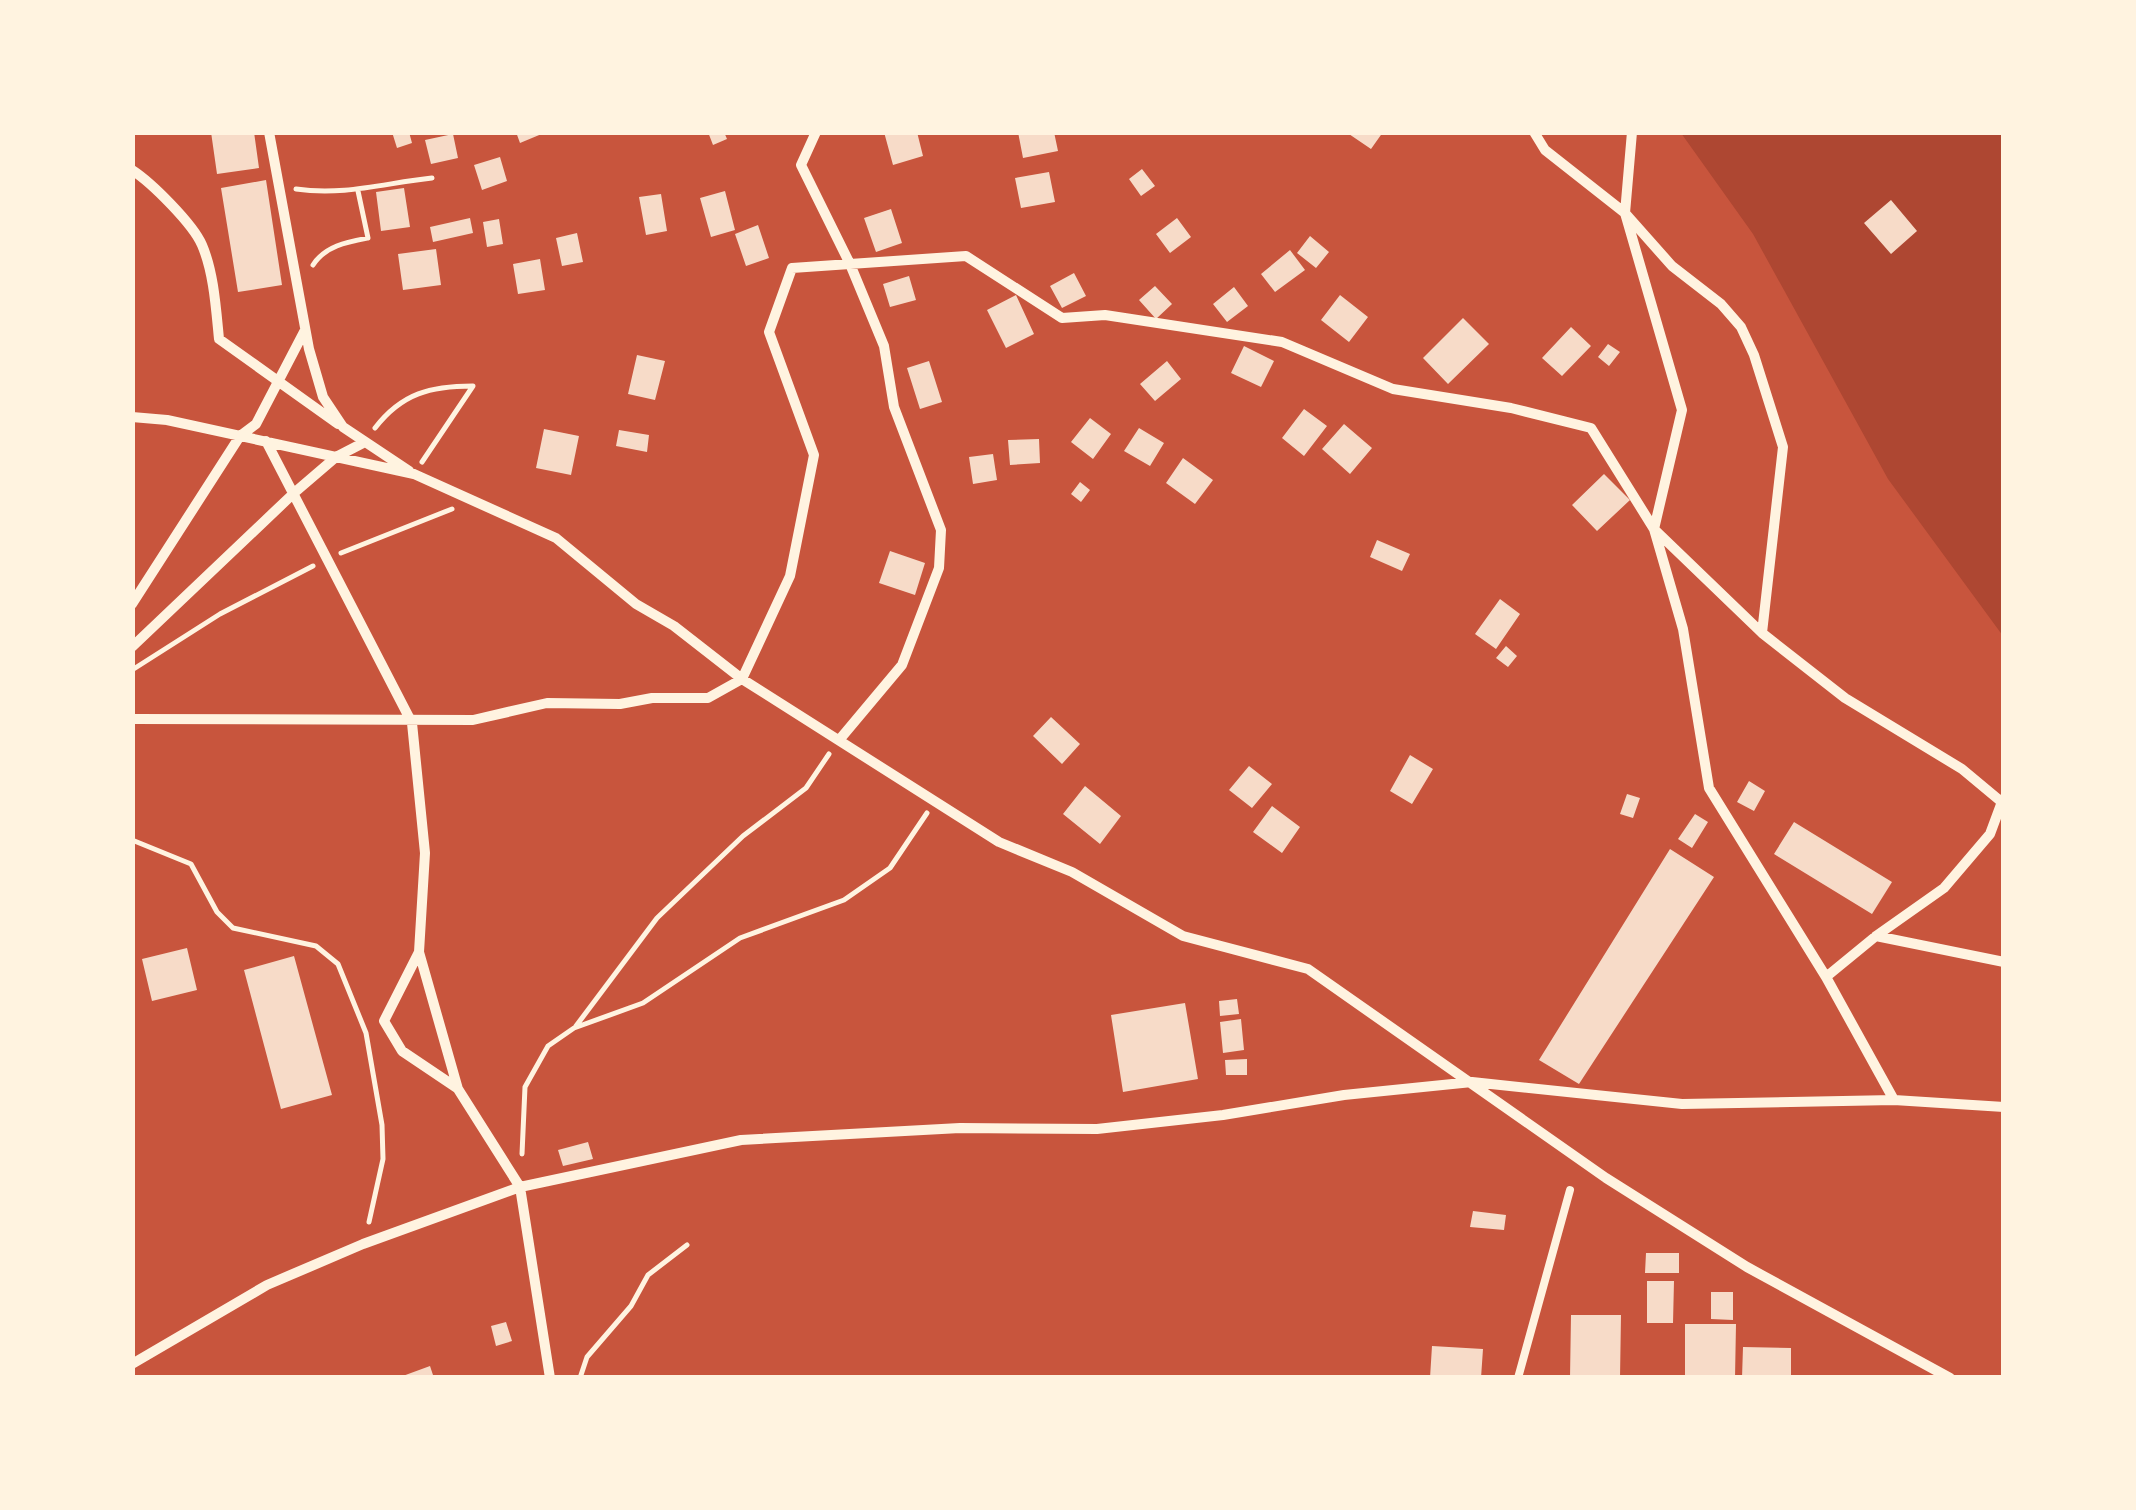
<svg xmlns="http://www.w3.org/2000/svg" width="2136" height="1510" font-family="'Space Grotesk',sans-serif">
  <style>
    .green { fill: #ae4732 }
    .building { fill: #f7dbc8 }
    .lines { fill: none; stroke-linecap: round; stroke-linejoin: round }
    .path { stroke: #fff3e0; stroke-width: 5 }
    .service { stroke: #fff3e0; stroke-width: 8 }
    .minor { stroke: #fff3e0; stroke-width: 10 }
  </style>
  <rect width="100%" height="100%" fill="#c8553d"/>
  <!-- green -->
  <path class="green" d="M 1681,133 L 2003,133 L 2003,636 L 1888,479 L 1753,234 Z"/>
  <!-- building -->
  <path class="building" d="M 211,132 L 254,132 L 259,168 L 217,174 Z
    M 392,132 L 409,132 L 412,143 L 397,148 Z
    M 516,132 L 544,132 L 544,133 L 520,143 Z
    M 708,132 L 724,132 L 727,139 L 713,145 Z
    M 884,132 L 917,132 L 923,156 L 893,165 Z
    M 1018,132 L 1054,132 L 1058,151 L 1023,158 Z
    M 1346,132 L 1383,132 L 1371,149 Z
    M 453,134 L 458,158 L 431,164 L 425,140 Z
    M 500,157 L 507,181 L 482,190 L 474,165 Z
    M 1142,169 L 1155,186 L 1141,196 L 1129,179 Z
    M 1049,172 L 1055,202 L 1021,208 L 1015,178 Z
    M 266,180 L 282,285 L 238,292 L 221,188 Z
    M 404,188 L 410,227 L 381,231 L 376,192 Z
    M 725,191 L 735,230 L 711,237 L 700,198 Z
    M 661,194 L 667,231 L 646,235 L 639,197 Z
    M 1891,200 L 1917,231 L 1891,254 L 1864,223 Z
    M 891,209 L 902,243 L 876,252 L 864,218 Z
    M 470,218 L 473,233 L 433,242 L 430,227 Z
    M 1177,218 L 1191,237 L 1170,253 L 1156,234 Z
    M 499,219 L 503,244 L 487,247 L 483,222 Z
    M 758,225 L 769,258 L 746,266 L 735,234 Z
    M 577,233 L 583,262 L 562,266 L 556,238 Z
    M 1310,236 L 1329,252 L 1316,268 L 1297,253 Z
    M 436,249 L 441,285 L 403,290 L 398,254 Z
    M 1290,250 L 1305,270 L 1275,292 L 1261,274 Z
    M 540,259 L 545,290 L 518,294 L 513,264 Z
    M 1074,273 L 1086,296 L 1062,308 L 1050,286 Z
    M 909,276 L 916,300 L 890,307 L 883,284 Z
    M 1155,286 L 1172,304 L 1156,319 L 1139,300 Z
    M 1234,287 L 1248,306 L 1227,322 L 1213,304 Z
    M 1016,295 L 1034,334 L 1006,348 L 987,310 Z
    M 1340,295 L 1368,317 L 1349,342 L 1321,320 Z
    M 1463,318 L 1489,344 L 1448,384 L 1423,358 Z
    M 1571,327 L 1591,346 L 1562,376 L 1542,358 Z
    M 1608,344 L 1620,352 L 1609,366 L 1598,357 Z
    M 1244,346 L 1274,361 L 1261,387 L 1231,373 Z
    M 637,355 L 665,361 L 655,400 L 628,394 Z
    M 929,361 L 942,402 L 920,409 L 907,368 Z
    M 1167,361 L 1181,379 L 1155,401 L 1140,384 Z
    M 1304,409 L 1327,426 L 1304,456 L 1282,438 Z
    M 1090,418 L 1111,434 L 1093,459 L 1071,442 Z
    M 1344,424 L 1372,448 L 1350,474 L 1322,449 Z
    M 1139,428 L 1164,443 L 1150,466 L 1124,451 Z
    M 544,429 L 579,436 L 571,475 L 536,468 Z
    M 619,430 L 649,435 L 647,452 L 616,446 Z
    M 1039,439 L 1040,463 L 1010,465 L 1008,440 Z
    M 993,454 L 997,480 L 973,484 L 969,457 Z
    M 1183,458 L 1213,480 L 1195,504 L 1166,483 Z
    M 1604,474 L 1630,500 L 1597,531 L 1572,505 Z
    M 1080,482 L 1090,490 L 1081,502 L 1071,494 Z
    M 1377,540 L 1410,554 L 1402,571 L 1370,557 Z
    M 890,551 L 925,563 L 915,595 L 879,583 Z
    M 1500,599 L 1520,614 L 1496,649 L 1475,634 Z
    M 1506,646 L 1517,656 L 1508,667 L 1496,658 Z
    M 1051,717 L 1080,744 L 1062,764 L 1033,736 Z
    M 1410,755 L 1433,769 L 1412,804 L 1390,791 Z
    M 1249,766 L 1272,784 L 1252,808 L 1229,790 Z
    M 1749,781 L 1765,791 L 1754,811 L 1737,802 Z
    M 1085,786 L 1121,816 L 1100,844 L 1063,814 Z
    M 1627,794 L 1640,798 L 1633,818 L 1620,814 Z
    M 1272,806 L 1300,827 L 1282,853 L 1253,832 Z
    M 1695,814 L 1708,822 L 1692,848 L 1678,839 Z
    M 1794,822 L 1892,882 L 1872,914 L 1774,854 Z
    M 1670,849 L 1714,877 L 1579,1084 L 1539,1060 Z
    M 187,948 L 197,990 L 152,1001 L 142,959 Z
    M 294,956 L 332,1095 L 281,1109 L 244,970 Z
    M 1237,999 L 1239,1014 L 1220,1016 L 1219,1001 Z
    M 1185,1003 L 1198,1079 L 1123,1092 L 1111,1015 Z
    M 1241,1019 L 1244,1050 L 1223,1053 L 1220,1022 Z
    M 1247,1059 L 1247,1075 L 1226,1075 L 1225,1060 Z
    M 588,1142 L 593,1159 L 563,1166 L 558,1150 Z
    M 1473,1211 L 1506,1215 L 1504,1230 L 1470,1227 Z
    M 1646,1253 L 1679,1253 L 1679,1273 L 1645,1273 Z
    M 1647,1281 L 1674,1281 L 1673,1323 L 1647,1323 Z
    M 1711,1292 L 1733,1292 L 1733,1320 L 1711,1319 Z
    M 1571,1315 L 1621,1315 L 1620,1378 L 1570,1378 Z
    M 506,1322 L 512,1341 L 496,1346 L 491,1326 Z
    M 1685,1324 L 1736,1324 L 1735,1378 L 1685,1378 Z
    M 1432,1346 L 1483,1349 L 1481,1378 L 1430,1378 Z
    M 1743,1347 L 1791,1348 L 1791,1378 L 1742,1378 Z
    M 430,1366 L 434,1378 L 400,1378 L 400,1377 Z"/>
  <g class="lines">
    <!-- path -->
    <path class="path" d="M 296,189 C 344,196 385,183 432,178
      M 313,265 C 325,246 347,242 368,238 L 358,191
      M 375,428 C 402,393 431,386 473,386 L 422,462
      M 341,553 L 452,509
      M 132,670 L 220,614 L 313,566
      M 132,840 L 191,864 L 217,912 L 233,928 L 316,946 L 338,964 L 366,1033 L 382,1125 L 383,1159 L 369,1222
      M 576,1026 L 657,918 L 743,836 L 806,788 L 829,754
      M 522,1154 L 525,1087 L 548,1046 L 574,1028 L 643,1003 L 740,938 L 844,900 L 890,868 L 927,813
      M 580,1378 L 587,1357 L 631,1306 L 648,1275 L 687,1245"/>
    <!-- service -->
    <path class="service" d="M 1518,1378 L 1570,1190"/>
    <!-- minor -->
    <path class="minor" d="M 269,132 L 309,349 L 323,397 L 343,427 L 409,471
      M 816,132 L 801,165 L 850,264 L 884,346 L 894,407 L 941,530 L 939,568 L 902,665 L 840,739
      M 1534,132 L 1545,150 L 1625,213 L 1672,266 L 1721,304 L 1741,327 L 1754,355 L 1783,447 L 1762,633
      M 1632,132 L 1625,213 L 1682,410 L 1654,529 L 1683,629 L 1709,788 L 1826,977 L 1894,1100
      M 132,170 C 152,183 193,224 202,245 C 214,273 216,309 219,339 L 338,424
      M 132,417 L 167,420 L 414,474 L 556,538 L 636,604 L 674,626 L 742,679 L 999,842 L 1072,872 L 1183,936 L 1308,969 L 1606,1178 L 1747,1267 L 1950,1378
      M 266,441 L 412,723 L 425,853 L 419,952 L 458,1089 L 520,1187 L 550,1378
      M 132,604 L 240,436 L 256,424 L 305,330
      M 132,647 L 294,493 L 336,457 L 363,443
      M 132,719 L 473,720 L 547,703 L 620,704 L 652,698 L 708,698 L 742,679 L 790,576 L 814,455 L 769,332 L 792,268 L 966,256 L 1062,318 L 1105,315 L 1282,342 L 1393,389 L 1511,408 L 1591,428 L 1654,529 L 1762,633 L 1845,698 L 1962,769 L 2004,804
      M 1876,936 L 2004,962
      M 419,952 L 384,1021 L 402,1051 L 457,1088
      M 1826,977 L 1876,936 L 1944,888 L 1990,834 L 2003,799
      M 132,1364 L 267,1285 L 363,1244 L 520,1187 L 741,1140 L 960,1128 L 1097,1129 L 1223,1115 L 1344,1095 L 1472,1082 L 1682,1104 L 1894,1100 L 2004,1107"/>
  </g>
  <!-- border -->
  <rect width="2136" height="1510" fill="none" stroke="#fff3e0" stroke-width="270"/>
</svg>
